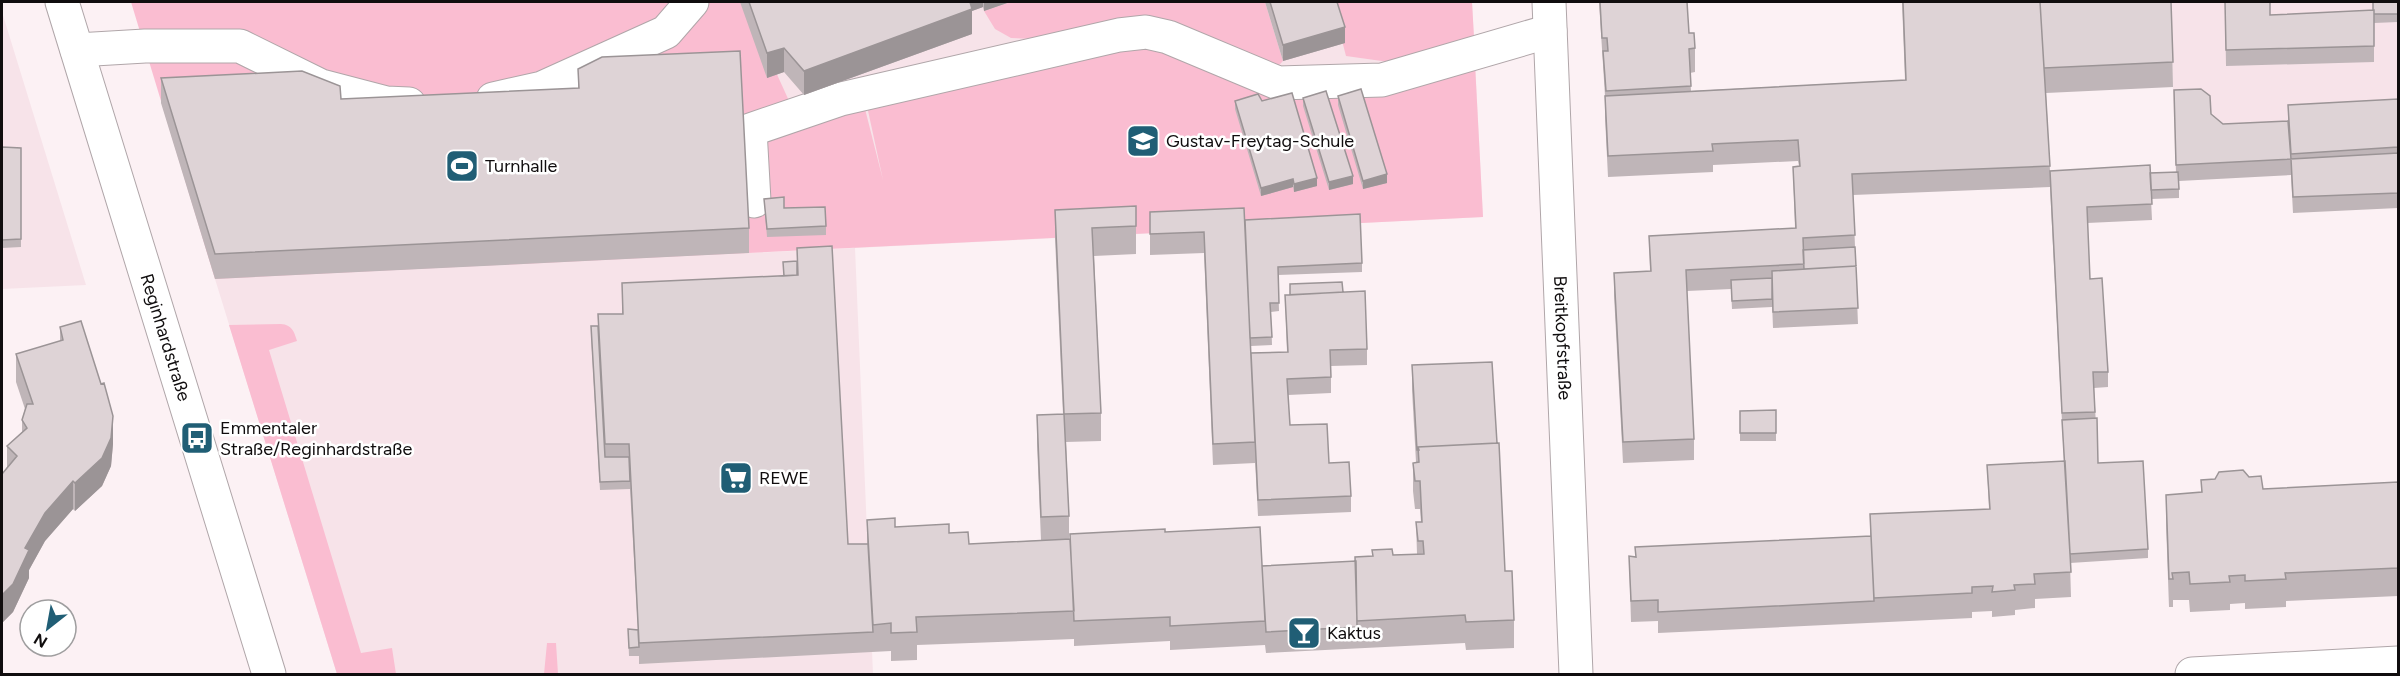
<svg xmlns="http://www.w3.org/2000/svg" width="2400" height="676" font-family="Figtree,sans-serif">
  <style>
    .built { fill: #f7e3e9 }
    .green { fill: #fabdd1 }
    .lines { fill: none; stroke-linecap: round; stroke-linejoin: round }
    .minor-casing { stroke: #b0a6a9; stroke-width: 35 }
    .minor { stroke: #fff; stroke-width: 33 }
    .wall { fill: #bfb5b8 }
    .shaded-wall { fill: #9b9496 }
    .building { fill: #ded3d6; stroke: #9b9496; stroke-width: 1.5 }
    .labels { text-anchor: middle; stroke-width: 5; stroke-linejoin: round; paint-order: stroke }
    .poi-label { font-size: 18px; fill: #100d0e; stroke: #fff; text-anchor: start }
    .street-label { font-size: 18px; fill: #100d0e; stroke: #fff }
  </style>
  <rect width="100%" height="100%" fill="#fcf1f4"/>
  <!-- built -->
  <path class="built" d="M 744,2 L 1472,2 L 1483,217 L 855,248 L 873,674 L 337,674 L 215,279 L 854,248 Z
    M 2170,2 L 2398,2 L 2398,168 L 2176,179 Z
    M 2,12 L 86,285 L 2,289 Z"/>
  <!-- green -->
  <path class="green" d="M 131,2 L 744,2 L 800,125 L 864,105 L 883,180 L 867,106 L 1140,46 L 1163,52 L 1273,98 L 1475,64 L 1483,217 L 215,279 Z
    M 1010,2 L 1265,2 L 1283,61 L 1273,71 L 1214,46 L 1011,38 L 995,29 L 984,11 Z
    M 1332,2 L 1472,2 L 1474,37 L 1396,63 L 1346,56 Z
    M 281,324 C 292,325 294,331 297,341 L 269,350 L 361,653 L 392,648 L 396,674 L 337,674 L 229,325 Z
    M 547,643 L 556,643 L 558,674 L 544,674 Z"/>
  <g class="lines">
    <!-- minor casing -->
    <g class="minor-casing">
      <g id="minor">
        <path id="s1" d="M 62,2 L 269,674"/>
        <path id="s2" d="M 1549,2 L 1576,674"/>
        <path d="M 77,50 L 145,46 L 240,46 L 321,86 L 386,103 L 409,104"/>
        <path d="M 493,99 L 542,88 L 666,32 L 692,2"/>
        <path d="M 754,201 L 750,130 L 841,99 L 1119,35 L 1146,32 L 1168,37 L 1278,83 L 1382,80 L 1550,31"/>
        <path d="M 2192,674 L 2398,663"/>
      </g>
    </g>
    <!-- minor -->
    <use href="#minor" class="minor"/>
  </g>
  <!-- wall -->
  <path class="wall" d="M 740,2 L 1010,2 L 984,11 L 983,7 L 972,11 L 972,34 L 804,95 L 784,72 L 767,78 Z
    M 1265,2 L 1337,2 L 1345,43 L 1283,61 Z
    M 1599,2 L 1687,2 L 1689,33 L 1695,48 L 1695,72 L 1690,73 L 1691,91 L 1905,80 L 1902,2 L 2171,2 L 2173,87 L 2046,93 L 2050,171 L 2150,173 L 2176,172 L 2174,90 L 2211,114 L 2223,124 L 2288,121 L 2288,105 L 2398,99 L 2398,208 L 2293,213 L 2291,175 L 2179,181 L 2179,198 L 2151,199 L 2152,220 L 2087,223 L 2090,279 L 2108,372 L 2108,387 L 2094,388 L 2098,463 L 2148,549 L 2148,558 L 2070,563 L 2071,597 L 2035,599 L 2035,608 L 2015,610 L 2015,615 L 1992,617 L 1992,611 L 1972,612 L 1972,618 L 1658,633 L 1658,621 L 1631,622 L 1629,556 L 1635,557 L 1870,536 L 1870,514 L 1989,509 L 1987,465 L 2064,461 L 2050,187 L 1853,195 L 1858,324 L 1773,328 L 1772,302 L 1772,307 L 1732,309 L 1731,289 L 1687,291 L 1694,439 L 1694,460 L 1623,463 L 1614,295 L 1614,273 L 1650,271 L 1649,236 L 1795,228 L 1793,167 L 1799,166 L 1798,161 L 1713,165 L 1713,172 L 1608,177 L 1605,117 L 1605,96 Z
    M 2225,2 L 2270,15 L 2373,10 L 2398,2 L 2398,22 L 2374,23 L 2374,62 L 2226,66 Z
    M 578,69 L 749,228 L 749,253 L 215,279 L 161,103 L 161,78 L 341,99 L 578,88 Z
    M 1338,96 L 1387,183 L 1363,189 L 1338,105 Z
    M 1303,98 L 1353,184 L 1329,190 L 1303,106 Z
    M 1235,101 L 1262,101 L 1317,186 L 1294,192 L 1293,187 L 1261,196 L 1235,109 Z
    M 2,147 L 21,148 L 21,247 L 2,248 Z
    M 764,199 L 826,226 L 826,235 L 767,237 Z
    M 1136,206 L 1136,254 L 1094,256 L 1101,413 L 1101,441 L 1066,442 L 1069,516 L 1069,539 L 1165,532 L 1262,566 L 1355,561 L 1393,555 L 1417,554 L 1416,522 L 1421,522 L 1420,509 L 1415,509 L 1413,491 L 1413,463 L 1416,462 L 1412,390 L 1412,365 L 1505,571 L 1514,620 L 1514,648 L 1466,650 L 1465,643 L 1266,653 L 1265,645 L 1170,650 L 1170,641 L 1074,646 L 1074,637 L 1074,639 L 917,645 L 917,660 L 891,661 L 891,651 L 639,664 L 639,656 L 629,656 L 628,629 L 638,630 L 630,489 L 600,490 L 591,335 L 591,326 L 598,326 L 598,314 L 622,314 L 622,283 L 783,276 L 797,261 L 797,248 L 848,544 L 867,544 L 867,520 L 895,527 L 949,533 L 969,544 L 1041,540 L 1037,443 L 1037,415 L 1063,414 L 1055,238 L 1055,210 Z
    M 1150,212 L 1245,220 L 1362,263 L 1362,272 L 1278,275 L 1279,311 L 1271,312 L 1272,345 L 1251,346 L 1251,353 L 1287,352 L 1285,295 L 1343,292 L 1367,349 L 1367,365 L 1331,366 L 1331,393 L 1288,395 L 1290,425 L 1329,463 L 1351,496 L 1351,512 L 1258,516 L 1255,460 L 1255,463 L 1213,465 L 1204,253 L 1150,255 Z
    M 60,327 L 113,444 L 111,466 L 102,486 L 75,511 L 73,509 L 45,541 L 29,570 L 29,578 L 13,612 L 2,623 L 2,474 L 7,467 L 7,446 L 22,432 L 22,420 L 25,409 L 16,382 L 16,354 L 60,341 Z
    M 1776,410 L 1776,441 L 1740,441 L 1740,411 Z
    M 2249,477 L 2263,489 L 2398,482 L 2398,596 L 2286,601 L 2286,607 L 2245,609 L 2245,603 L 2230,604 L 2230,610 L 2190,612 L 2189,600 L 2173,600 L 2173,607 L 2169,607 L 2166,523 L 2166,495 L 2201,492 L 2201,480 Z"/>
  <!-- shaded-wall -->
  <path class="shaded-wall" d="M 965,2 L 983,2 L 983,7 L 972,11 L 972,34 L 804,95 L 804,71 Z
    M 984,2 L 1010,2 L 984,11 Z
    M 1345,27 L 1345,43 L 1283,61 L 1283,45 Z
    M 784,48 L 784,72 L 767,78 L 767,53 Z
    M 1387,174 L 1387,183 L 1363,189 L 1363,181 Z
    M 1353,176 L 1353,184 L 1329,190 L 1329,182 Z
    M 1317,178 L 1317,186 L 1294,192 L 1294,184 Z
    M 1293,179 L 1293,187 L 1261,196 L 1261,188 Z
    M 113,416 L 113,444 L 111,466 L 102,486 L 75,511 L 75,483 Z
    M 73,481 L 73,509 L 45,541 L 29,570 L 29,578 L 13,612 L 2,623 L 2,595 L 25,548 L 45,513 Z"/>
  <!-- building -->
  <path class="building" d="M 749,2 L 970,2 L 972,9 L 804,71 L 784,48 L 767,53 Z
    M 1270,2 L 1337,2 L 1345,27 L 1283,45 Z
    M 1600,2 L 1687,2 L 1689,33 L 1694,33 L 1695,48 L 1689,49 L 1691,86 L 1606,91 L 1603,51 L 1608,51 L 1607,38 L 1602,38 Z
    M 1903,2 L 2040,2 L 2050,166 L 1852,174 L 1855,235 L 1803,238 L 1804,264 L 1686,270 L 1694,439 L 1623,442 L 1614,273 L 1651,271 L 1649,236 L 1796,228 L 1793,167 L 1800,166 L 1798,140 L 1712,144 L 1713,151 L 1608,156 L 1605,96 L 1906,80 Z
    M 2040,2 L 2171,2 L 2173,62 L 2044,68 Z
    M 2225,2 L 2270,2 L 2270,15 L 2374,10 L 2374,46 L 2226,50 Z
    M 2373,2 L 2398,2 L 2398,14 L 2374,14 L 2374,10 L 2373,10 Z
    M 740,51 L 749,228 L 215,254 L 161,78 L 302,71 L 340,86 L 341,99 L 579,88 L 578,69 L 602,57 Z
    M 1361,89 L 1387,174 L 1363,181 L 1338,96 Z
    M 2201,89 L 2210,96 L 2211,114 L 2223,124 L 2288,121 L 2291,159 L 2176,165 L 2174,90 Z
    M 1326,91 L 1353,176 L 1329,182 L 1303,98 Z
    M 1292,93 L 1317,178 L 1294,184 L 1293,179 L 1261,188 L 1235,101 L 1258,94 L 1262,101 Z
    M 2398,99 L 2398,147 L 2291,154 L 2288,105 Z
    M 2,147 L 21,148 L 21,239 L 2,240 Z
    M 2398,153 L 2398,193 L 2293,197 L 2291,159 Z
    M 2150,165 L 2152,204 L 2087,207 L 2090,279 L 2102,278 L 2108,372 L 2093,372 L 2095,412 L 2062,413 L 2050,171 Z
    M 2178,172 L 2179,189 L 2151,190 L 2150,173 Z
    M 784,197 L 784,208 L 825,207 L 826,226 L 767,229 L 764,199 Z
    M 1136,206 L 1136,226 L 1092,228 L 1101,413 L 1064,414 L 1055,210 Z
    M 1244,208 L 1255,442 L 1213,444 L 1204,232 L 1150,234 L 1150,212 Z
    M 1360,214 L 1362,263 L 1278,267 L 1279,303 L 1270,303 L 1272,337 L 1250,338 L 1245,220 Z
    M 832,246 L 848,544 L 868,544 L 873,632 L 639,643 L 629,444 L 605,444 L 598,314 L 623,314 L 622,283 L 798,275 L 797,248 Z
    M 1855,247 L 1856,266 L 1804,269 L 1803,250 Z
    M 797,261 L 797,275 L 784,276 L 783,262 Z
    M 1856,266 L 1858,308 L 1773,312 L 1772,271 Z
    M 1772,278 L 1772,299 L 1732,301 L 1731,280 Z
    M 1342,282 L 1343,292 L 1290,295 L 1290,284 Z
    M 1365,291 L 1367,349 L 1330,350 L 1331,377 L 1287,379 L 1290,425 L 1327,424 L 1329,463 L 1349,462 L 1351,496 L 1258,500 L 1251,353 L 1288,352 L 1285,295 Z
    M 81,321 L 101,384 L 104,383 L 113,416 L 111,438 L 102,458 L 75,483 L 73,481 L 45,513 L 25,548 L 29,550 L 13,584 L 2,595 L 2,474 L 17,456 L 7,446 L 27,428 L 22,420 L 27,404 L 33,404 L 16,354 L 63,340 L 60,327 Z
    M 591,326 L 598,326 L 605,457 L 629,457 L 630,481 L 600,482 Z
    M 1492,362 L 1497,443 L 1418,447 L 1419,450 L 1417,450 L 1412,365 Z
    M 1776,410 L 1776,433 L 1740,433 L 1740,411 Z
    M 1064,414 L 1069,516 L 1041,517 L 1037,415 Z
    M 2097,418 L 2098,463 L 2143,461 L 2148,549 L 2070,554 L 2062,420 Z
    M 1499,443 L 1505,571 L 1512,571 L 1514,620 L 1466,622 L 1465,615 L 1357,621 L 1355,557 L 1373,556 L 1372,550 L 1392,549 L 1393,555 L 1424,554 L 1423,541 L 1418,541 L 1416,522 L 1422,522 L 1420,481 L 1415,481 L 1413,463 L 1419,462 L 1418,447 Z
    M 2065,461 L 2071,572 L 2034,574 L 2035,584 L 2014,585 L 2015,590 L 1992,592 L 1993,586 L 1972,587 L 1972,593 L 1874,598 L 1870,514 L 1990,509 L 1987,465 Z
    M 2243,470 L 2249,477 L 2261,476 L 2263,489 L 2398,482 L 2398,568 L 2285,573 L 2286,579 L 2245,581 L 2245,575 L 2229,576 L 2230,582 L 2190,584 L 2189,572 L 2172,573 L 2173,579 L 2169,579 L 2166,495 L 2202,492 L 2201,480 L 2215,479 L 2219,472 Z
    M 895,518 L 895,527 L 949,524 L 949,533 L 968,532 L 969,544 L 1070,539 L 1074,611 L 916,617 L 917,632 L 891,633 L 891,623 L 873,625 L 867,520 Z
    M 1260,527 L 1265,621 L 1170,626 L 1170,617 L 1074,621 L 1070,534 L 1165,529 L 1165,532 Z
    M 1871,536 L 1874,601 L 1658,612 L 1658,600 L 1631,601 L 1629,556 L 1636,557 L 1635,547 Z
    M 1356,561 L 1357,627 L 1266,632 L 1262,566 Z
    M 628,629 L 638,630 L 639,647 L 629,648 Z"/>
  <!-- icons -->
  <defs>
    <g id="school-square" transform="scale(1.725)"><rect x="-9" y="-9" width="18" height="18" rx="4" fill="#205e75" stroke="#fff"/><path d="M0-5L7-2L0 1L-7-2ZM-4 1L0 2.5L4 1V4Q0 6-4 4Z" fill="#fff"/></g>
    <g id="stadium-square" transform="scale(1.725)"><rect x="-9" y="-9" width="18" height="18" rx="4" fill="#205e75" stroke="#fff"/><path d="M0-5a6.5 5 0 1 0 0 10a6.5 5 0 1 0 0-10ZM-3.5-1.8h7v3.6h-7Z" fill="#fff"/></g>
    <g id="bus-square" transform="scale(1.725)"><rect x="-9" y="-9" width="18" height="18" rx="4" fill="#205e75" stroke="#fff"/><path d="M-5-6H5V4H4V6H2V4H-2V6H-4V4H-5ZM-3.5-4V0h7V-4ZM-3.5 1.2v1.5H-2V1.2ZM2 1.2v1.5H3.5V1.2Z" fill="#fff"/></g>
    <g id="supermarket-square" transform="scale(1.725)"><rect x="-9" y="-9" width="18" height="18" rx="4" fill="#205e75" stroke="#fff"/><path d="M-6-5.5h2.5l.6 2H6L4.5 2H-2.5L-4.4-4H-6ZM-1.5 3.2a1.3 1.3 0 1 0 .1 0ZM3 3.2a1.3 1.3 0 1 0 .1 0Z" fill="#fff"/></g>
    <g id="bar-square" transform="scale(1.725)"><rect x="-9" y="-9" width="18" height="18" rx="4" fill="#205e75" stroke="#fff"/><path d="M-6-5H6L.8 .8V4.5H3.5V6h-7V4.5H-.8V.8Z" fill="#fff"/></g>
  </defs>
  <g fill-rule="evenodd">
    <use href="#school-square" x="1143" y="141"/>
    <use href="#stadium-square" x="462" y="166"/>
    <use href="#bus-square" x="197" y="438"/>
    <use href="#supermarket-square" x="736" y="478"/>
    <use href="#bar-square" x="1304" y="633"/>
  </g>
  <g class="labels">
    <!-- poi labels -->
    <g class="poi-label">
      <text x="1166" y="147">Gustav-Freytag-Schule</text>
      <text x="485" y="172">Turnhalle</text>
      <text x="220" y="434">Emmentaler<tspan x="220" dy="21">Straße/Reginhardstraße</tspan></text>
      <text x="759" y="484">REWE</text>
      <text x="1327" y="639">Kaktus</text>
    </g>
    <!-- street labels -->
    <g class="street-label">
      <text dy="6" stroke="none"><textPath href="#s1" startOffset="351">Reginhardstraße</textPath></text>
      <text dy="6" stroke="none"><textPath href="#s2" startOffset="336">Breitkopfstraße</textPath></text>
    </g>
  </g>
  <!-- border -->
  <rect width="2400" height="676" fill="none" stroke="#100d0e" stroke-width="6"/>
  <!-- north arrow -->
  <g transform="translate(48 628) rotate(211)"><circle r="28" fill="#ffffff" stroke="#9f9e9f" stroke-width="1.5"/>
  <path d="M0-4.5L10 22L0 15L-10 22Z" fill="#205e75"/>
  <text y="-9" font-size="16" font-weight="bold" text-anchor="middle" fill="#100d0e">N</text>
  </g>
</svg>
